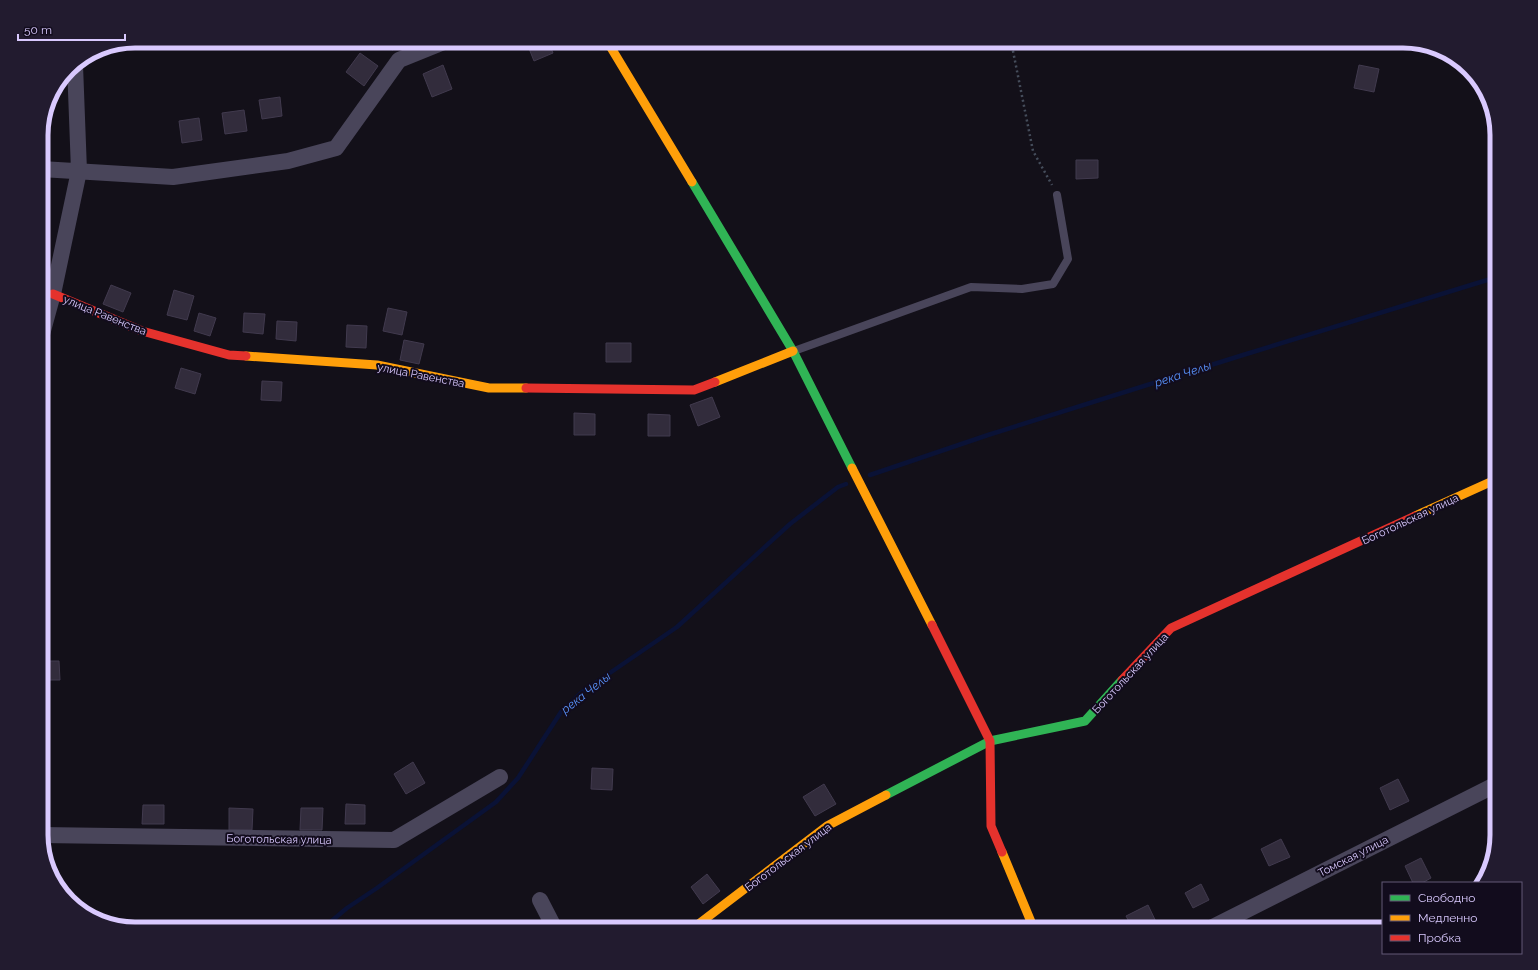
<svg xmlns="http://www.w3.org/2000/svg" width="1538" height="970" font-family="Raleway,sans-serif">
  <style>
    .lines { fill: none; stroke-linecap: round; stroke-linejoin: round }
    .stream { stroke: #0a1236; stroke-width: 4.5 }
    .building { fill: #322c3c; stroke: #413a4e }
    .path { stroke: #454d5b; stroke-width: 2.5; stroke-dasharray: 2 3; stroke-linecap: butt }
    .lane { stroke: #49455a; stroke-width: 8 }
    .street { stroke: #49455a; stroke-width: 16 }
    .fast { stroke: #30b455; stroke-width: 9 }
    .slow { stroke: #ff9f0a; stroke-width: 9 }
    .jam { stroke: #e5322d; stroke-width: 9 }
    .labels { text-anchor: middle; stroke-width: 4; stroke-linejoin: round; paint-order: stroke }
    .street-label { font-size: 11px; fill: #d9c9fe; stroke: #120c1d }
    .water-label { font-size: 12px; font-style: italic; fill: #5994fc; stroke: #120c1d }
    .rim { fill: none; stroke: #d9c9fe; stroke-width: 5 }
  </style>
  <rect width="100%" height="100%" fill="#131019"/>
  <g class="lines">
    <!-- stream -->
    <path class="stream" d="M 870,475 L 988,435 L 1243,355 L 1497,277
      M 322,929 L 347,908 L 377,888 L 496,802 L 518,778 L 561,712 L 582,692 L 677,627 L 790,524 L 838,487 L 846,484"/>
  </g>
  <!-- building -->
  <path class="building" d="M 389,41 L 414,41 L 392,50 Z
    M 526,41 L 548,41 L 553,53 L 534,61 Z
    M 360,53 L 378,66 L 364,86 L 346,72 Z
    M 443,65 L 452,89 L 432,97 L 423,74 Z
    M 1359,65 L 1379,69 L 1374,92 L 1354,88 Z
    M 280,97 L 282,116 L 262,119 L 259,100 Z
    M 244,110 L 247,131 L 225,134 L 222,113 Z
    M 199,118 L 202,140 L 182,143 L 179,121 Z
    M 1076,160 L 1098,160 L 1098,178 L 1076,179 Z
    M 41,238 L 46,239 L 42,256 L 41,256 Z
    M 111,285 L 131,293 L 123,312 L 103,304 Z
    M 174,290 L 194,296 L 187,320 L 167,315 Z
    M 388,308 L 407,312 L 402,335 L 383,331 Z
    M 199,313 L 216,318 L 210,336 L 194,331 Z
    M 244,313 L 265,314 L 263,334 L 243,332 Z
    M 277,321 L 297,322 L 296,341 L 276,339 Z
    M 347,325 L 367,326 L 366,348 L 346,347 Z
    M 404,340 L 424,344 L 419,364 L 400,360 Z
    M 606,343 L 631,343 L 631,362 L 606,362 Z
    M 181,368 L 201,374 L 195,394 L 175,388 Z
    M 262,381 L 282,382 L 281,401 L 261,400 Z
    M 712,397 L 720,417 L 698,426 L 690,405 Z
    M 574,413 L 595,414 L 595,435 L 574,435 Z
    M 648,414 L 670,415 L 670,436 L 648,436 Z
    M 41,661 L 59,661 L 60,680 L 41,680 Z
    M 413,762 L 425,783 L 406,794 L 394,774 Z
    M 592,768 L 613,769 L 612,790 L 591,789 Z
    M 1398,779 L 1409,801 L 1390,810 L 1380,788 Z
    M 824,784 L 836,804 L 815,816 L 803,797 Z
    M 346,804 L 365,805 L 365,824 L 345,824 Z
    M 143,805 L 164,805 L 164,824 L 142,824 Z
    M 229,808 L 253,809 L 252,830 L 229,830 Z
    M 301,808 L 323,808 L 322,830 L 300,830 Z
    M 41,810 L 49,810 L 49,828 L 41,827 Z
    M 1497,819 L 1497,835 L 1491,822 Z
    M 1281,839 L 1290,857 L 1269,866 L 1261,849 Z
    M 1421,858 L 1431,878 L 1422,883 L 1413,883 L 1405,866 Z
    M 707,874 L 720,891 L 703,904 L 691,887 Z
    M 1201,884 L 1209,900 L 1193,908 L 1185,893 Z
    M 1148,905 L 1158,926 L 1151,929 L 1133,929 L 1126,916 Z"/>
  <g class="lines">
    <!-- path -->
    <path class="path" d="M 1011,41 L 1033,151 L 1052,185"/>
    <!-- lane -->
    <path class="lane" d="M 1360,41 L 1361,45
      M 794,351 L 971,287 L 1022,289 L 1053,284 L 1068,259 L 1057,195"/>
    <!-- street -->
    <path class="street" d="M 41,169 L 173,177 L 288,161 L 336,148 L 399,60 L 446,41
      M 41,338 L 53,294 L 79,171 L 75,65
      M 41,835 L 394,840 L 500,777
      M 540,900 L 555,929
      M 1209,929 L 1497,784"/>
    <!-- fast -->
    <path class="fast" d="M 692,182 L 793,351 L 852,468
      M 886,795 L 990,741 L 1085,721 L 1122,680"/>
    <!-- slow -->
    <path class="slow" d="M 607,41 L 692,182
      M 246,356 L 377,365 L 489,388 L 526,388
      M 715,382 L 793,351
      M 852,468 L 932,625
      M 1415,516 L 1497,479
      M 1002,852 L 1034,929
      M 692,929 L 827,826 L 886,795"/>
    <!-- jam -->
    <path class="jam" d="M 53,294 L 142,331 L 229,355 L 246,356
      M 526,388 L 694,390 L 715,382
      M 932,625 L 990,741 L 991,826 L 1002,852
      M 1122,680 L 1171,628 L 1415,516"/>
  </g>
  <g class="labels">
    <!-- street labels -->
    <g class="street-label">
      <text transform="translate(105 315) rotate(22)" y="4">улица Равенства</text>
      <text transform="translate(421 375) rotate(11)" y="4">улица Равенства</text>
      <text transform="translate(1410 519) rotate(-25)" y="4">Боготольская улица</text>
      <text transform="translate(1130 673) rotate(-47)" y="4">Боготольская улица</text>
      <text transform="translate(279 839) rotate(1)" y="4">Боготольская улица</text>
      <text transform="translate(1353 856) rotate(-27)" y="4">Томская улица</text>
      <text transform="translate(788 857) rotate(-37)" y="4">Боготольская улица</text>
    </g>
    <!-- water labels -->
    <g class="water-label">
      <text transform="translate(1183 374) rotate(-18)" y="4">река Челы</text>
      <text transform="translate(586 693) rotate(-38)" y="4">река Челы</text>
    </g>
  </g>
  <!-- crop -->
  <path d="M0 0H1538V970H0ZM135 48H1403A87 87 0 0 1 1490 135V835A87 87 0 0 1 1403 922H135A87 87 0 0 1 48 835V135A87 87 0 0 1 135 48Z" fill="#221b2f" fill-rule="evenodd"/>
  <path class="rim" d="M135 48H1403A87 87 0 0 1 1490 135V835A87 87 0 0 1 1403 922H135A87 87 0 0 1 48 835V135A87 87 0 0 1 135 48Z"/>
  <!-- legend -->
  <rect x="1382" y="882" width="140" height="72" fill="#120c1d" stroke="#625877"/>
  <rect x="1390" y="895" width="20" height="6" fill="#30b455" stroke="#625877"/>
  <text x="1418" y="902" font-size="12" fill="#d9c9fe">Свободно</text>
  <rect x="1390" y="915" width="20" height="6" fill="#ff9f0a" stroke="#625877"/>
  <text x="1418" y="922" font-size="12" fill="#d9c9fe">Медленно</text>
  <rect x="1390" y="935" width="20" height="6" fill="#e5322d" stroke="#625877"/>
  <text x="1418" y="942" font-size="12" fill="#d9c9fe">Пробка</text>
  <!-- scale -->
  <path d="M18 34v6h107v-6" fill="none" stroke="#d9c9fe" stroke-width="2"/>
  <text x="24" y="34" font-size="12" fill="#d9c9fe" stroke="#120c1d" stroke-width="3" paint-order="stroke">50 m</text>
</svg>
